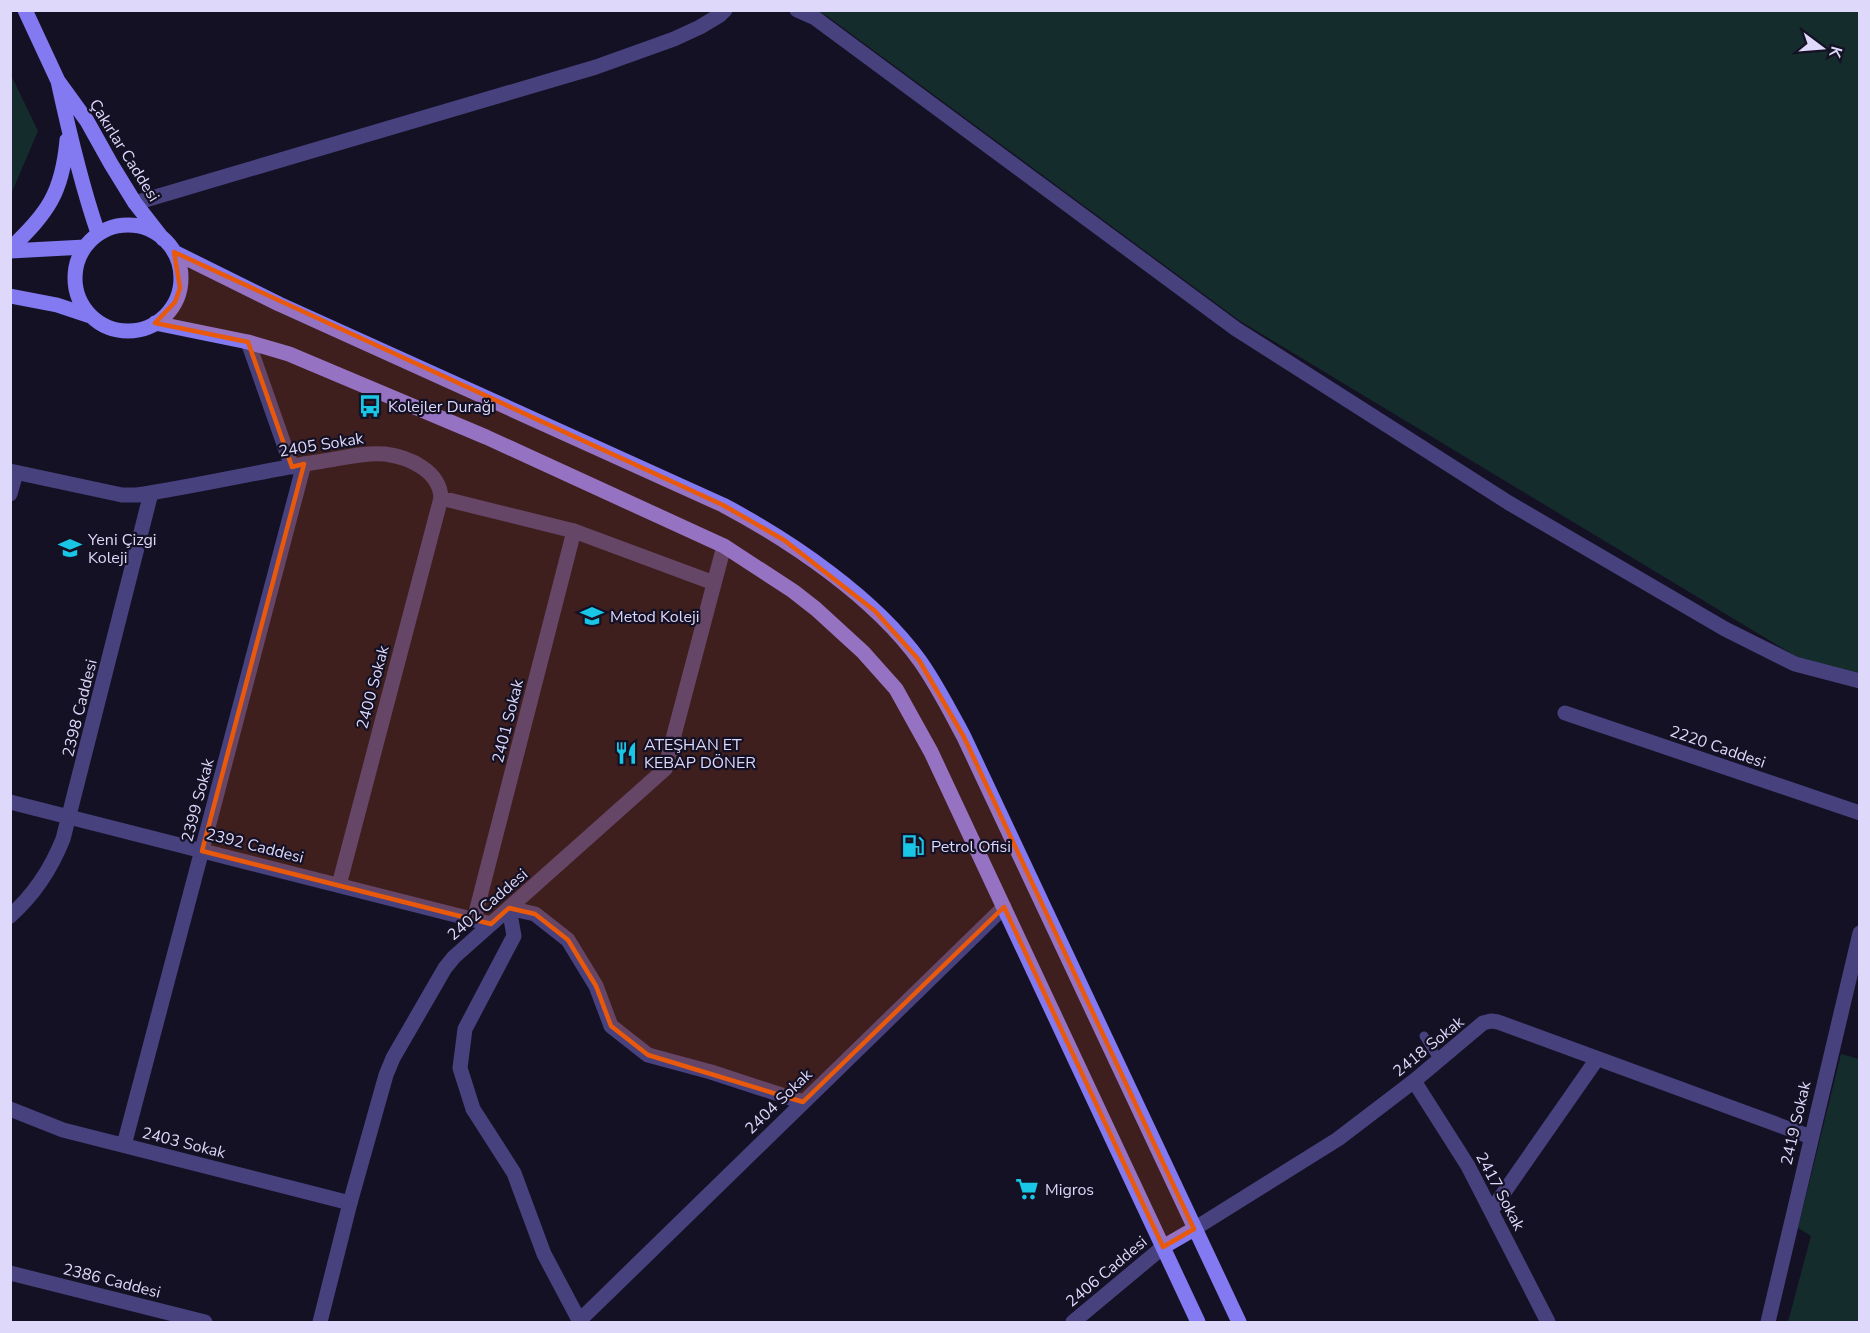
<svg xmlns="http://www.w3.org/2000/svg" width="1870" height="1333" font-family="'Nunito Sans',sans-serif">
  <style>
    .green { fill: #152c2d }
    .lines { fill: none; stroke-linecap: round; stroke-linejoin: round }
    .service { stroke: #47417e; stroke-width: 9 }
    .minor { stroke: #47417e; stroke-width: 15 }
    .tertiary { stroke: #47417e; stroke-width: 15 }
    .secondary { stroke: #8379f0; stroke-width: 15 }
    .marked { fill: #e8590c; fill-opacity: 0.2; stroke: #e8590c; stroke-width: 4.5; stroke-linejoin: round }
    .labels { text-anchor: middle; stroke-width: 4.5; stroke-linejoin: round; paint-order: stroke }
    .street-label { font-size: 16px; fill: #ded8fb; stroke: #151124 }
    .poi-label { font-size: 16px; fill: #ded8fb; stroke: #151124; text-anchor: start }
  </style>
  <rect width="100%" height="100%" fill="#151124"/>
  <!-- green -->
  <path class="green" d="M 812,11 L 1859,11 L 1859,675 L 1797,657 L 1240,321 L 827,16 Z
    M 10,73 L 38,131 L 11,194 L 10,194 Z
    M 1841,1054 L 1859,1059 L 1859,1322 L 1788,1322 L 1811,1236 L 1798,1228 Z"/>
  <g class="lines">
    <!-- service -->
    <path class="service" d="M 1424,1036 L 1439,1060"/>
    <!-- minor -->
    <path class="minor" d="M 797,10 L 815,18 L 1236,329 L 1509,503 L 1725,629 L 1795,664 L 1860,681
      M 135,203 L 596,67 L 674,39 L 700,27 L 720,15 L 725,10
      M 248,342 L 292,467
      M 10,494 L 16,473
      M 1565,713 L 1860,813
      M 339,885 L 441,498
      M 474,920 L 574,531
      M 1414,1081 L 1468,1166 L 1548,1322
      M 10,1109 L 63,1130 L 350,1203
      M 124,1145 L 304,464
      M 1491,1211 L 1597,1059
      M 1194,1229 L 1338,1139 L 1414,1081 L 1483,1023 L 1491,1021 L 1498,1022 L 1811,1137
      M 579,1320 L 544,1254 L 514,1173 L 473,1109 L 460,1068 L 465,1029 L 514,936 L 509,908 L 535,914 L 568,940 L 596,986 L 611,1026 L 648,1055 L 711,1072 L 803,1102
      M 578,1322 L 1004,907
      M 1768,1322 L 1860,933"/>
    <!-- tertiary -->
    <path class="tertiary" d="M 10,471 L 122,495 L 137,495 C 197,486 257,472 317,462 C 339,459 363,452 385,454 C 409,457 440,471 441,498 L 574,531 L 714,583
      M 10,802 L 491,924
      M 10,916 C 35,894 51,869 63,839 L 151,493
      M 10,1273 L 205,1322
      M 320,1322 L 350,1203 L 386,1075 L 393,1058 L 445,968 L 454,957 L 665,769 L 724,546
      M 1073,1322 L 1163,1247"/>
    <!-- secondary -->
    <path class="secondary" d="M 25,10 L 58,81
      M75 278a53 53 0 1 1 106 0a53 53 0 1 1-106 0Z
      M 98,233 C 81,184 69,132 58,81 L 87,121 L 111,164 L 135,203 L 163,239
      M 10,249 C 48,212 62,194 67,140
      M 10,251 L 85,247
      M 174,252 L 279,304 L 723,505 C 791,541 875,598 920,661 C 937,685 950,711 964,737 L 1239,1322
      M 10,296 L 57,305 L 90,316
      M 155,323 L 248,342 L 289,354 L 486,437 L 724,546 L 793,591 L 816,609 L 863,652 L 896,689 L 931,752 L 1198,1322
      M 1163,1247 L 1194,1229"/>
  </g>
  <!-- marked area -->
  <path class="marked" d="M 174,252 L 723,505 L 784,540 L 875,611 L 919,660 L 964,737 L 1194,1229 L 1163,1247 L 1004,907 L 803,1102 L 648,1055 L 611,1026 L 596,986 L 568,940 L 535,914 L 509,908 L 491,924 L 202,851 L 304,464 L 292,467 L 248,342 L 155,323 L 175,302 L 180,288 Z"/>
  <!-- icons -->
  <defs>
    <g id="bus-bare" transform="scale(1.8)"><path d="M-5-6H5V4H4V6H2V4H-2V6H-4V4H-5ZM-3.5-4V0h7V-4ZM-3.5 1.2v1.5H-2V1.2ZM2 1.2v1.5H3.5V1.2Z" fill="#19c6e6" stroke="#151124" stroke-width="2.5" paint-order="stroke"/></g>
    <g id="school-bare" transform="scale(1.8)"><path d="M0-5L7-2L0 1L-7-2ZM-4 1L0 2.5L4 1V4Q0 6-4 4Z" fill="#19c6e6" stroke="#151124" stroke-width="2.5" paint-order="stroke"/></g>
    <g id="restaurant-bare" transform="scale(1.8)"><path d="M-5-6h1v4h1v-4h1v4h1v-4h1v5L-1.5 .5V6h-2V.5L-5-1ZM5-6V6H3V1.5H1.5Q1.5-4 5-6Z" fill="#19c6e6" stroke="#151124" stroke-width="2.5" paint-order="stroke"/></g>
    <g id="fuel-bare" transform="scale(1.8)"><path d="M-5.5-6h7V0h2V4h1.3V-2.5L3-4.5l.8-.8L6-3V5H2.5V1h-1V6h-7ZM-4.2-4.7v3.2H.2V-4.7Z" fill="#19c6e6" stroke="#151124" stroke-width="2.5" paint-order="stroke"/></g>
    <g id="supermarket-bare" transform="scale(1.8)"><path d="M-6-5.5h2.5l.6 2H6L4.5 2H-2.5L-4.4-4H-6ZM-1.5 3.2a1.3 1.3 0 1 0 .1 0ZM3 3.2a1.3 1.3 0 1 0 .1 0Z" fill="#19c6e6" stroke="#151124" stroke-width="2.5" paint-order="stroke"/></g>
  </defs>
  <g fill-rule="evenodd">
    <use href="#bus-bare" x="370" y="406"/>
    <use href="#school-bare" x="70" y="548"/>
    <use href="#school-bare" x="592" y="616"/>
    <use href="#restaurant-bare" x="626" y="753"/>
    <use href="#fuel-bare" x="913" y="846"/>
    <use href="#supermarket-bare" x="1027" y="1189"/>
  </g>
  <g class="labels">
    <!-- street labels -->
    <g class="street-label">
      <text transform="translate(125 150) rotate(58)" y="6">Çakırlar Caddesi</text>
      <text transform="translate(321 444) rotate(-9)" y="6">2405 Sokak</text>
      <text transform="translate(372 687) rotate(-75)" y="6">2400 Sokak</text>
      <text transform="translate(79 708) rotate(-76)" y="6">2398 Caddesi</text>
      <text transform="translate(507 721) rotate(-76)" y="6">2401 Sokak</text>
      <text transform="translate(1718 746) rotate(19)" y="6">2220 Caddesi</text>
      <text transform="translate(197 800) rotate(-75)" y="6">2399 Sokak</text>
      <text transform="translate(255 845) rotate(14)" y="6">2392 Caddesi</text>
      <text transform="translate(487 904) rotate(-41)" y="6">2402 Caddesi</text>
      <text transform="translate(1428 1046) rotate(-39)" y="6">2418 Sokak</text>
      <text transform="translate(778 1101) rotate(-44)" y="6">2404 Sokak</text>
      <text transform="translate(1795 1123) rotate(-77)" y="6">2419 Sokak</text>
      <text transform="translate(184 1142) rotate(14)" y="6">2403 Sokak</text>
      <text transform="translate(1501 1191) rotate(62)" y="6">2417 Sokak</text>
      <text transform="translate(1106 1271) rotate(-40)" y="6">2406 Caddesi</text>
      <text transform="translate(112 1280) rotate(14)" y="6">2386 Caddesi</text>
    </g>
    <!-- poi labels -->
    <g class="poi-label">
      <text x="388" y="412">Kolejler Durağı</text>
      <text x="88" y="545">Yeni Çizgi<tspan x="88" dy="18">Koleji</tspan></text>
      <text x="610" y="622">Metod Koleji</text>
      <text x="644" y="750">ATEŞHAN ET<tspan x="644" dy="18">KEBAP DÖNER</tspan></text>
      <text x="931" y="852">Petrol Ofisi</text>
      <text x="1045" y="1195">Migros</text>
    </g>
  </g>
  <!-- border -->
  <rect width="1870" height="1333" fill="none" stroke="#ded8fb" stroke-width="24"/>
  <!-- north arrow -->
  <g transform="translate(1822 48) rotate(106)" stroke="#151124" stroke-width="4.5" paint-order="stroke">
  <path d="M0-4.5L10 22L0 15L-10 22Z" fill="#ded8fb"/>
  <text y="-9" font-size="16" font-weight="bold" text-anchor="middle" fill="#ded8fb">K</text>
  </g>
</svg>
